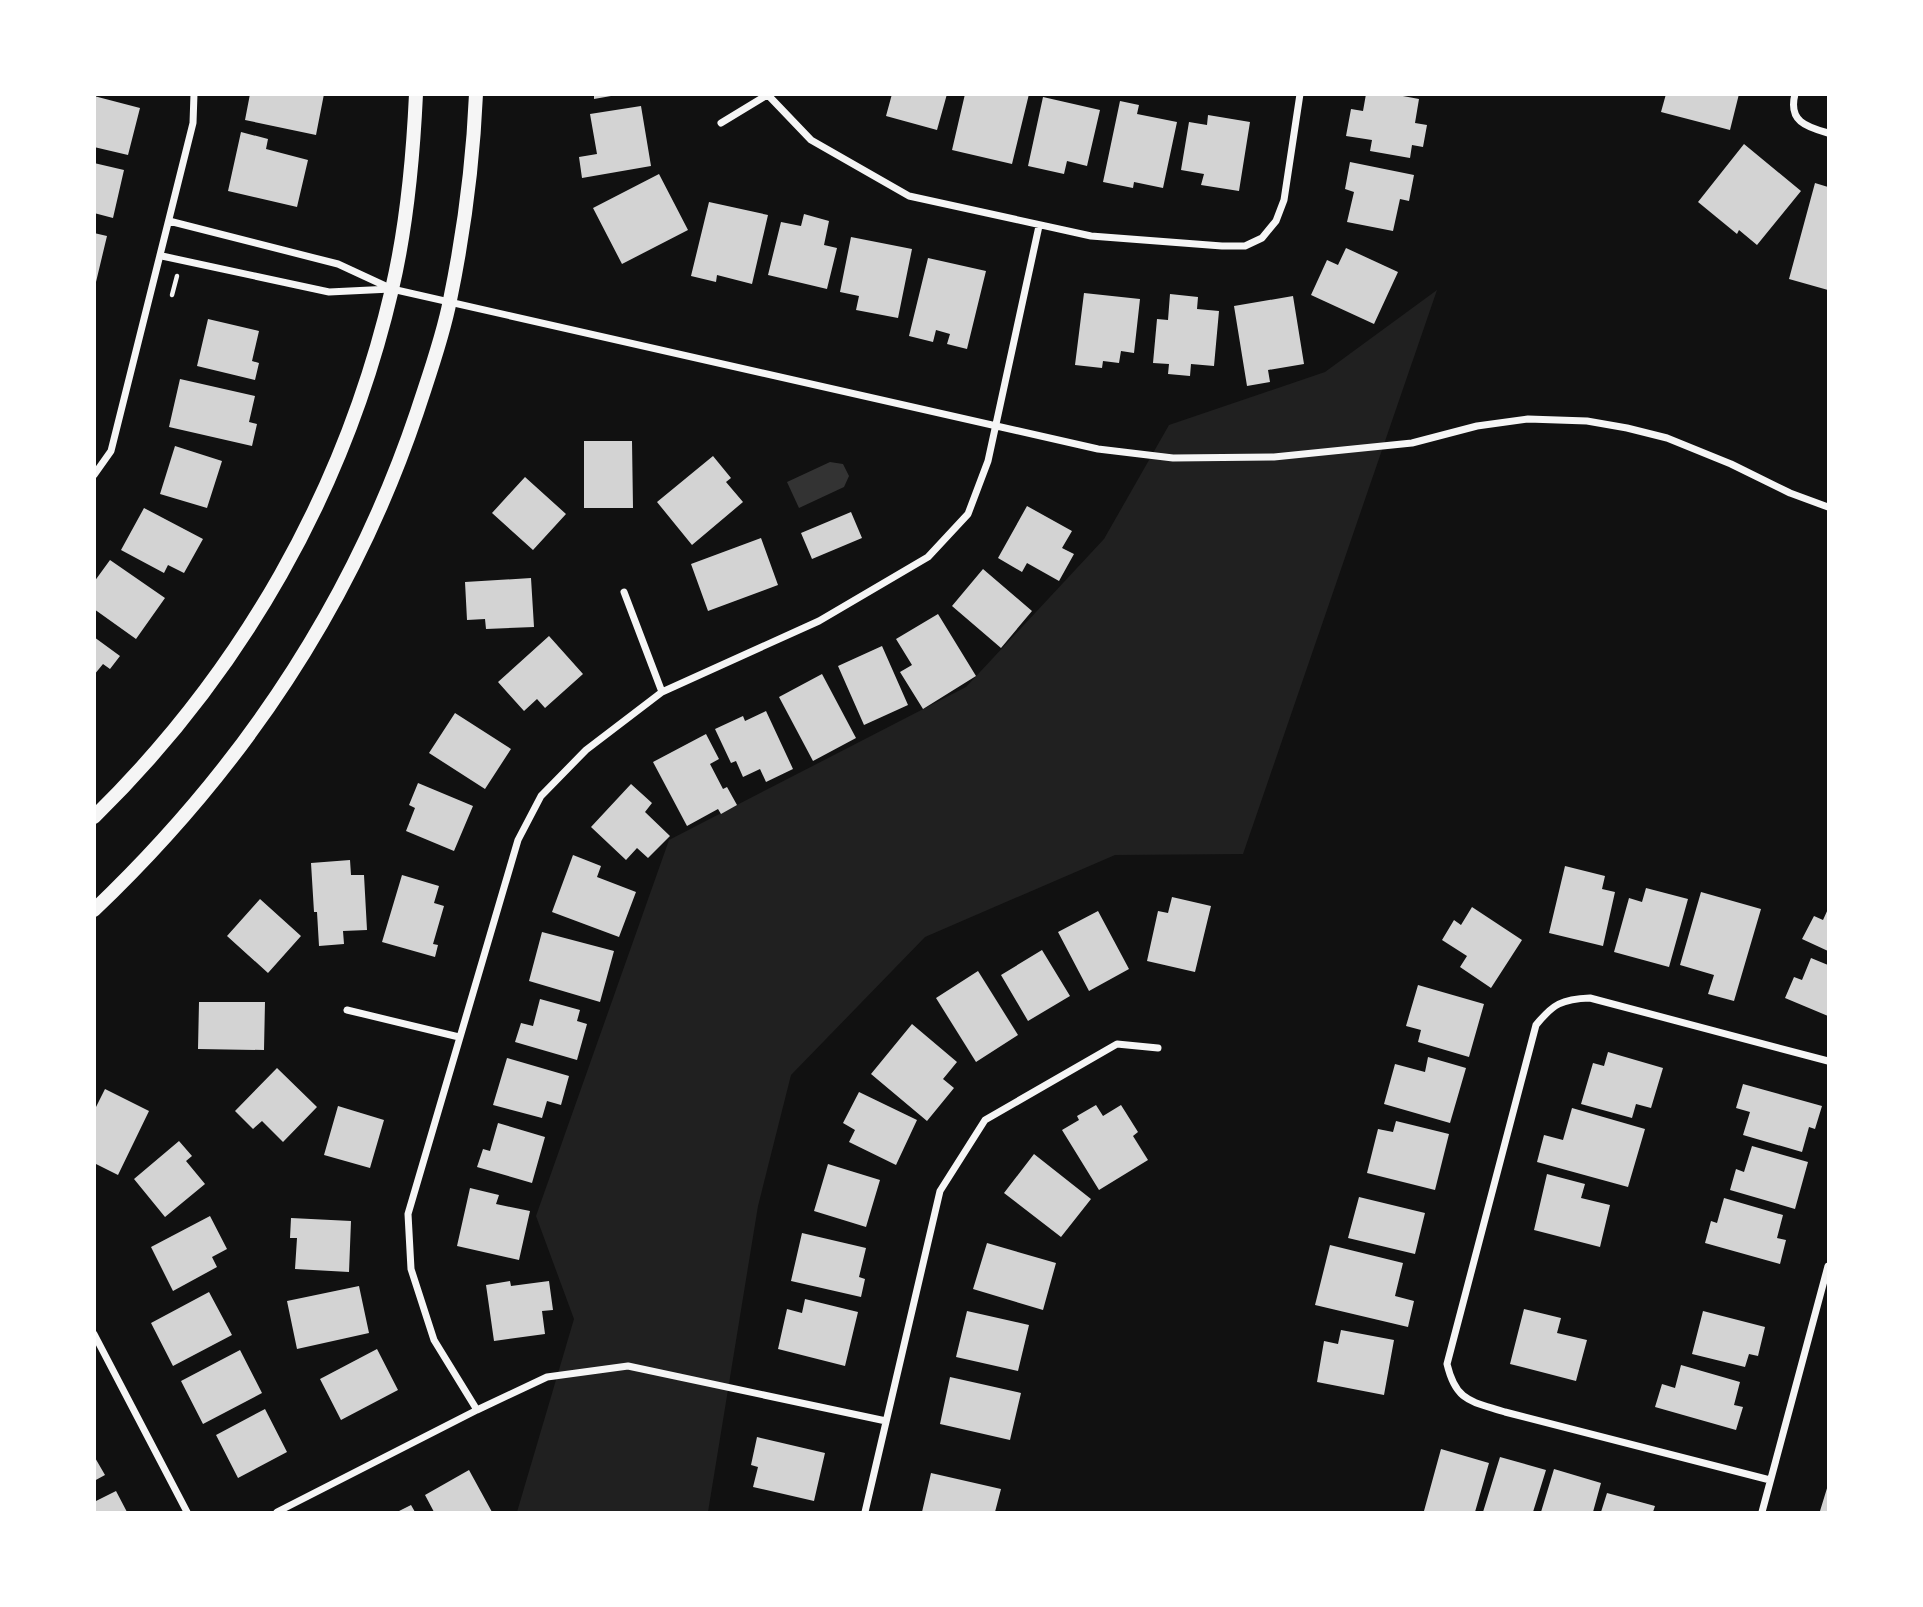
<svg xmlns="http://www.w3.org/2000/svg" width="1923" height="1607" font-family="Quicksand,sans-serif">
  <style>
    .green { fill: #202020 }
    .water { fill: #333 }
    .building { fill: #d3d3d3 }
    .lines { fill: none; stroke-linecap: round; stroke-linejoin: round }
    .path { stroke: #f5f5f5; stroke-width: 4.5 }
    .minor { stroke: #f5f5f5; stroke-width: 7 }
    .secondary { stroke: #f5f5f5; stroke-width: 14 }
  </style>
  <rect width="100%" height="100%" fill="#111"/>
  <!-- green -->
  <path class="green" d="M 1437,290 L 1243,854 L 1115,855 L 925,937 L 791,1075 L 758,1206 L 708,1512 L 517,1512 L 574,1319 L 536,1216 L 669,840 L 966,687 L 1104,539 L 1169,425 L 1325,372 Z"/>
  <!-- water -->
  <path class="water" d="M 830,462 L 843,464 L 849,476 L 844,487 L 799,508 L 787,482 Z"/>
  <!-- building -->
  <path class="building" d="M 250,94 L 324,94 L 316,135 L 245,120 Z
    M 594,94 L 611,94 L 611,96 L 594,99 Z
    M 892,94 L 947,94 L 937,130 L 886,116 Z
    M 965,94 L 1029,94 L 1012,164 L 952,150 Z
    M 1366,94 L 1392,94 L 1419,99 L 1415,123 L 1427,125 L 1423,147 L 1412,145 L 1410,158 L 1370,151 L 1372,140 L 1346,136 L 1351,109 L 1363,111 Z
    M 1666,94 L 1739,94 L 1730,130 L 1661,112 Z
    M 94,96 L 140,108 L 128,155 L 94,147 Z
    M 1043,97 L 1100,110 L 1087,166 L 1067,161 L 1064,174 L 1028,166 Z
    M 1120,101 L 1139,105 L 1137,114 L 1177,122 L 1163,188 L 1134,182 L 1133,188 L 1103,182 Z
    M 641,106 L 651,166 L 582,178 L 579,157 L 597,154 L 590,114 Z
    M 1208,115 L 1250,122 L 1239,191 L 1201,185 L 1204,174 L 1181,170 L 1189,122 L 1207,125 Z
    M 241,132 L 268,139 L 266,149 L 308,160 L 297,207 L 228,191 Z
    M 1744,144 L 1801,191 L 1757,245 L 1739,230 L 1737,234 L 1698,202 Z
    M 1350,162 L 1414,175 L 1409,201 L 1400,199 L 1393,231 L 1347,222 L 1354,192 L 1345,189 Z
    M 94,163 L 124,170 L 113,218 L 94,213 Z
    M 659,174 L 688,230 L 622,264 L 593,208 Z
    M 1815,183 L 1828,187 L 1828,290 L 1789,279 Z
    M 709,202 L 768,215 L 752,284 L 717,275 L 716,282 L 691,276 Z
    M 804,214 L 829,221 L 824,245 L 837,248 L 827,289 L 768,275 L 781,222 L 801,226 Z
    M 94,233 L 107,236 L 96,282 L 94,281 Z
    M 851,237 L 912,249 L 898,318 L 856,310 L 859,296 L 840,292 Z
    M 1346,248 L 1398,272 L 1374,324 L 1311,295 L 1327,260 L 1338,265 Z
    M 928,258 L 986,271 L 967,349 L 947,344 L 950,334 L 936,330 L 933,342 L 909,336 Z
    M 1084,293 L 1140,299 L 1134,353 L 1121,351 L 1119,363 L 1103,361 L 1102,368 L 1075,365 Z
    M 1170,294 L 1198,297 L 1197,309 L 1219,311 L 1214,366 L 1191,364 L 1190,376 L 1168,374 L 1169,364 L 1153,363 L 1157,319 L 1168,320 Z
    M 1293,296 L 1304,364 L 1268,370 L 1270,382 L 1247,386 L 1234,306 Z
    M 208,319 L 259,331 L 252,361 L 259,363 L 255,380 L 197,366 Z
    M 180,379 L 255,396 L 249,422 L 257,424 L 252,446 L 169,427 Z
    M 584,441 L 632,441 L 633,508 L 584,508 Z
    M 175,446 L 222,461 L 207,508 L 160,494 Z
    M 713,456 L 731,478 L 726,482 L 743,502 L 692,545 L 657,502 Z
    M 525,477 L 566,514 L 533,550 L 492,513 Z
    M 1027,506 L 1072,531 L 1062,548 L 1074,554 L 1059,581 L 1027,563 L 1022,572 L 998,558 Z
    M 144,508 L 203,539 L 184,573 L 168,565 L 164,573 L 121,550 Z
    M 851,512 L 862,538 L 812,559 L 801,533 Z
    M 761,538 L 778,585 L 708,611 L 691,564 Z
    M 110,560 L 165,598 L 136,639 L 94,609 L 94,582 Z
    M 983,569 L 1032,611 L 1001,648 L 952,606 Z
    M 531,578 L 534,627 L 486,629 L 485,619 L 467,620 L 465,582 Z
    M 938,614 L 976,676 L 923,709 L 900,672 L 912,665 L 896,639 Z
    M 549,636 L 583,674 L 545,708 L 537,699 L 524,711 L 498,682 Z
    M 94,637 L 120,656 L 110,669 L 103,664 L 94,675 Z
    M 882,646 L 908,705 L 864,725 L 838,666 Z
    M 822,674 L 856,738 L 813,761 L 779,697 Z
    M 766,711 L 793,769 L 766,782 L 760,769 L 743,777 L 736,761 L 731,763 L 715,729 L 743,716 L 745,721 Z
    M 455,713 L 511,749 L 485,789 L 429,753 Z
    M 706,734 L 719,759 L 710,764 L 723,789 L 727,787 L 737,805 L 721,814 L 718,809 L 687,826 L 653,762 Z
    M 418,783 L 473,806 L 454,851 L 406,831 L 415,808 L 409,805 Z
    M 631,784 L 652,803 L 645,812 L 670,836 L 648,858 L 637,848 L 626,860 L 591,827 Z
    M 573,855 L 601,866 L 597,877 L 636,892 L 619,937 L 552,912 Z
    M 350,860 L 351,875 L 364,875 L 367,930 L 343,931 L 344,944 L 319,946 L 317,912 L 314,912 L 311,863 Z
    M 1565,866 L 1605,876 L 1602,889 L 1615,892 L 1603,946 L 1549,933 Z
    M 402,875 L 439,886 L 434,903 L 444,906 L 433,944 L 438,945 L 435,957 L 382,942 Z
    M 1646,888 L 1688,899 L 1669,967 L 1614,952 L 1629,898 L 1642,902 Z
    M 1701,892 L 1761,909 L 1734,1001 L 1708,994 L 1714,975 L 1680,965 Z
    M 1172,897 L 1211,906 L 1195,972 L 1147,961 L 1158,911 L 1168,913 Z
    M 260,899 L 301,936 L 268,973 L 227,936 Z
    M 1472,907 L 1522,940 L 1491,988 L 1460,967 L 1467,956 L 1442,940 L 1454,920 L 1461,925 Z
    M 1828,909 L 1828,951 L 1802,939 L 1814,916 L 1823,920 Z
    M 1098,911 L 1129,969 L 1089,991 L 1058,932 Z
    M 542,932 L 614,951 L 600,1002 L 529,981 Z
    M 1042,950 L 1070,996 L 1028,1021 L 1001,975 Z
    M 1811,958 L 1828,965 L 1828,1016 L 1785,998 L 1794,977 L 1802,980 Z
    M 978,971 L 1018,1035 L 976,1062 L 936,998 Z
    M 1418,985 L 1484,1004 L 1469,1057 L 1418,1042 L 1421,1030 L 1406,1026 Z
    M 540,999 L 580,1010 L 577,1021 L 587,1024 L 577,1060 L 515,1042 L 521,1023 L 533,1026 Z
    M 199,1002 L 265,1002 L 264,1050 L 198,1049 Z
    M 912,1024 L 957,1062 L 943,1079 L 954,1088 L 927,1121 L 871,1074 Z
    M 1608,1052 L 1663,1068 L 1651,1108 L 1636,1104 L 1632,1118 L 1581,1104 L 1593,1063 L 1604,1066 Z
    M 1428,1057 L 1466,1068 L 1450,1123 L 1384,1104 L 1395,1064 L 1425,1072 Z
    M 507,1058 L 569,1076 L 561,1105 L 547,1101 L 542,1118 L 493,1105 Z
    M 277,1068 L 317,1107 L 283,1142 L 262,1121 L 253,1129 L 235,1111 Z
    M 1743,1084 L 1822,1106 L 1815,1129 L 1809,1127 L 1802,1152 L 1743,1135 L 1750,1112 L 1736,1108 Z
    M 105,1089 L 149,1111 L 118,1175 L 94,1163 L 94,1111 Z
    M 859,1092 L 917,1120 L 896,1165 L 849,1142 L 855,1130 L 843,1123 Z
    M 1096,1105 L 1103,1116 L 1121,1105 L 1138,1132 L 1133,1136 L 1148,1160 L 1099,1190 L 1062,1130 L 1079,1120 L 1077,1116 Z
    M 338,1106 L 384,1120 L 370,1168 L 324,1155 Z
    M 1572,1108 L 1645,1129 L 1628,1187 L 1537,1162 L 1544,1135 L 1563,1140 Z
    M 1396,1121 L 1449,1134 L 1435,1190 L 1367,1173 L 1378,1129 L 1393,1132 Z
    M 498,1123 L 545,1137 L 532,1183 L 477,1167 L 483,1149 L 490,1151 Z
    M 179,1141 L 192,1156 L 186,1161 L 205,1184 L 165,1217 L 134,1179 Z
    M 1752,1146 L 1808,1162 L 1795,1209 L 1730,1190 L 1736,1169 L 1744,1172 Z
    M 1034,1154 L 1091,1199 L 1061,1237 L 1004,1193 Z
    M 828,1164 L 880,1180 L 866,1227 L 814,1211 Z
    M 1547,1174 L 1585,1184 L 1581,1198 L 1610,1205 L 1600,1247 L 1534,1230 Z
    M 470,1188 L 499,1195 L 496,1204 L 530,1211 L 519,1260 L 457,1246 Z
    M 1359,1197 L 1425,1213 L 1415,1254 L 1348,1238 Z
    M 1724,1198 L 1783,1215 L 1777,1238 L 1786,1240 L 1780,1264 L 1705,1243 L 1711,1221 L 1717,1223 Z
    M 210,1216 L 227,1249 L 212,1257 L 217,1267 L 173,1291 L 151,1247 Z
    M 291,1218 L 351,1221 L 349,1272 L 295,1269 L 297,1238 L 290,1238 Z
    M 802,1233 L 866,1248 L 859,1277 L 865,1279 L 861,1297 L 791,1281 Z
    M 987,1243 L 1056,1263 L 1043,1310 L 973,1289 Z
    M 1330,1245 L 1403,1263 L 1395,1296 L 1414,1301 L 1408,1327 L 1315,1305 Z
    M 510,1281 L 511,1286 L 549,1281 L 553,1310 L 542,1311 L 545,1334 L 494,1341 L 486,1285 Z
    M 359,1286 L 369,1333 L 297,1349 L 287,1301 Z
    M 209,1292 L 232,1335 L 173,1366 L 151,1323 Z
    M 805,1299 L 858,1312 L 845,1366 L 778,1349 L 787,1309 L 802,1313 Z
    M 1524,1309 L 1561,1318 L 1557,1333 L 1587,1340 L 1576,1381 L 1510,1364 Z
    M 967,1311 L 1029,1325 L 1018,1371 L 956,1357 Z
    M 1703,1311 L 1765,1327 L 1758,1356 L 1749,1354 L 1745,1367 L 1692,1354 Z
    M 1341,1330 L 1394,1340 L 1384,1395 L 1317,1382 L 1324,1341 L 1338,1344 Z
    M 377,1349 L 398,1390 L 341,1420 L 320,1379 Z
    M 240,1350 L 262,1393 L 203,1424 L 181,1381 Z
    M 1681,1365 L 1740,1382 L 1734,1405 L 1743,1407 L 1736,1430 L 1655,1407 L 1662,1384 L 1675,1388 Z
    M 950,1377 L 1021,1393 L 1010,1440 L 940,1424 Z
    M 265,1409 L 287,1452 L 238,1478 L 216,1435 Z
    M 757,1437 L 825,1453 L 814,1501 L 753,1487 L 758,1467 L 751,1465 Z
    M 1441,1449 L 1489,1463 L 1475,1512 L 1424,1511 Z
    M 94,1456 L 105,1475 L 94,1481 Z
    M 1500,1457 L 1546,1470 L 1533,1512 L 1483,1512 Z
    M 1554,1469 L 1601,1483 L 1593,1512 L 1541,1512 Z
    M 469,1470 L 492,1512 L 434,1512 L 425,1495 Z
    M 931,1473 L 1001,1489 L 995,1512 L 922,1512 Z
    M 1828,1485 L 1828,1512 L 1824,1512 L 1820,1511 Z
    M 116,1491 L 127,1512 L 94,1512 L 94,1502 Z
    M 1607,1493 L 1655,1506 L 1653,1512 L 1601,1512 Z
    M 411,1505 L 415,1512 L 397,1512 Z"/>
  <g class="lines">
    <!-- path -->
    <path class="path" d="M 172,295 L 177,276"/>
    <!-- minor -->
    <path class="minor" d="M 767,94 L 811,140 L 909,196 L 1091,236 L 1222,246 L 1245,246 L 1262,238 L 1276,221 L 1284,200 L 1300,94
      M 1795,94 C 1788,121 1806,127 1828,133
      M 721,123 L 767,95
      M 169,221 L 338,264 L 392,289 L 1098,449 L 1173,458 L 1274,457 L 1412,443 L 1477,426 L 1528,419 L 1587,421 L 1627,428 L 1667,438 L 1731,464 L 1790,493 L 1828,507
      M 162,256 L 329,292 L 391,289
      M 94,475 L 111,451 L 193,123 L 194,94
      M 624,592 L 662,692
      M 347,1010 L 459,1037
      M 94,1334 L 187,1512
      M 477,1410 L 434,1340 L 411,1269 L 408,1214 L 518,840 L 541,796 L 586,750 L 662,692 L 819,621 L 928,557 L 968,514 L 988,461 L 1039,226
      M 1770,1480 L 1505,1412 C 1471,1401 1456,1402 1447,1364 L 1536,1025 C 1553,1004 1562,999 1590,998 L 1828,1061
      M 277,1512 L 477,1410 L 547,1377 L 628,1366 L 886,1421
      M 865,1512 L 940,1191 L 985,1120 L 1117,1044 L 1158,1048
      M 1762,1512 L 1828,1266"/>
    <!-- secondary -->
    <path class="secondary" d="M 94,817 C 242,672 345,491 392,289 C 407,225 413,159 416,94
      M 94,910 C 242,769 352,605 417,412 C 429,375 443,337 450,300 C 464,232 473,163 476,94"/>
  </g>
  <!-- border -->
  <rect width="1923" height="1607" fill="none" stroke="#ffffff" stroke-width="192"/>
</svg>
